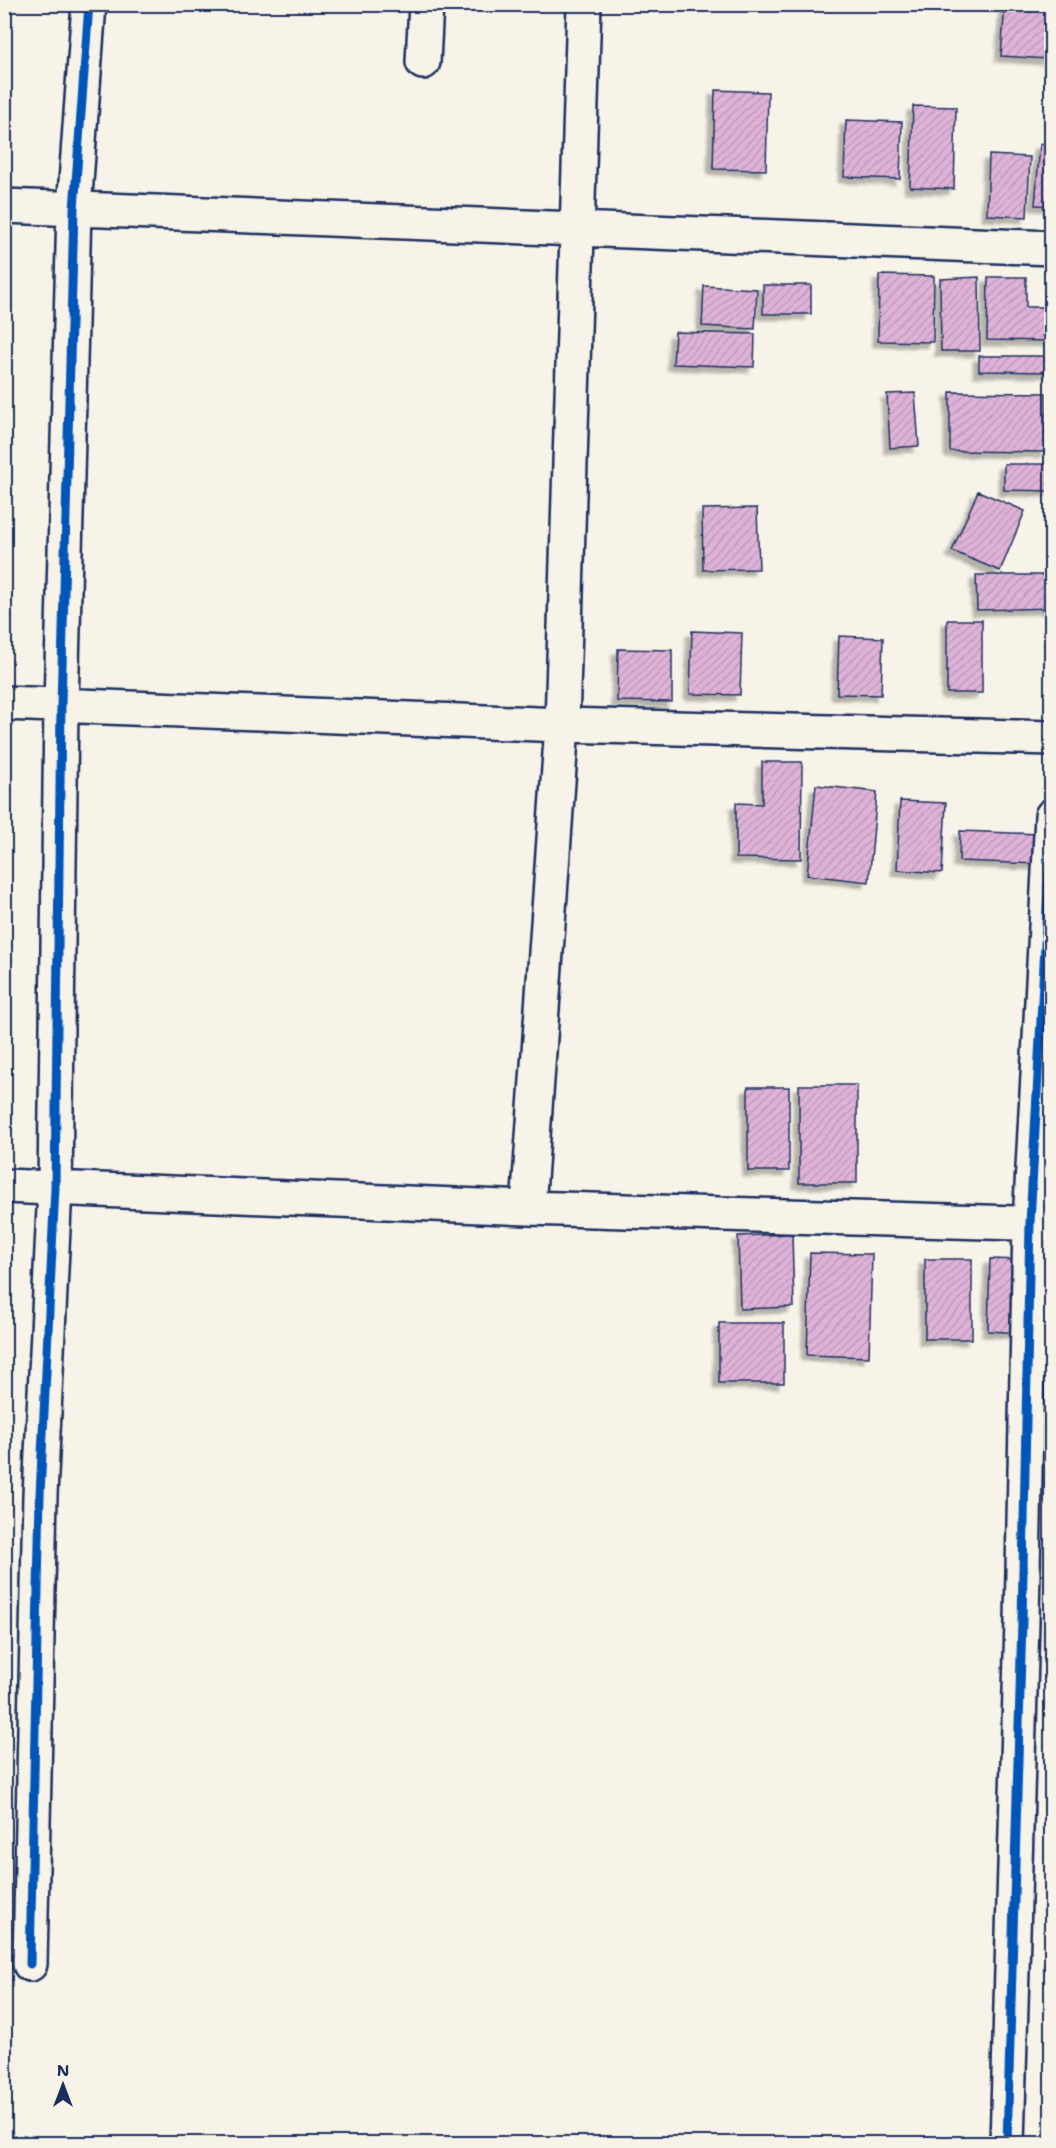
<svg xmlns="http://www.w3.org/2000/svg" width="1056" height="2148" font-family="'Shantell Sans',sans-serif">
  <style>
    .building { fill: url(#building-hatch); stroke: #1b2f5e; stroke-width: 1.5; filter: url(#shadow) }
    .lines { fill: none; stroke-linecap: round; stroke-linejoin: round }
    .minor-casing { stroke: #1b2f5e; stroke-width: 38 }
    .minor { stroke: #f7f3e8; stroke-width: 33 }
    .cycleway-casing { stroke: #f7f3e8; stroke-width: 13 }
    .cycleway { stroke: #0057b8; stroke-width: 9 }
  </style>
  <defs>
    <pattern id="building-hatch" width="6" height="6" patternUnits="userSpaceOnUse" patternTransform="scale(1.5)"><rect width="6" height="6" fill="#dfb3d8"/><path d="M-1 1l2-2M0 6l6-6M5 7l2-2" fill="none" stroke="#bf9abc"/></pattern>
    <filter id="shadow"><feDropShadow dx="-5.5" dy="5.5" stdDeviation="1.5" flood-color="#0004"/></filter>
  </defs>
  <rect width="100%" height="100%" fill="#f7f3e8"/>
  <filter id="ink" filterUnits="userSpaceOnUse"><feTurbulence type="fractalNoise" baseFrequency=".0167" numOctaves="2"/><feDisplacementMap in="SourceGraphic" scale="12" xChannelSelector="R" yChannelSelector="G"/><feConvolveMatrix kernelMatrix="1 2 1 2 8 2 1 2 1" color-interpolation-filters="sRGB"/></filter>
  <g filter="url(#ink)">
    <!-- building -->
    <path class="building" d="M 1005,4 L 1052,4 L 1048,59 L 1001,56 Z
      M 715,90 L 768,92 L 766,170 L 713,169 Z
      M 913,106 L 956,107 L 954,189 L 910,187 Z
      M 846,120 L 902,122 L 900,179 L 844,177 Z
      M 1040,144 L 1052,145 L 1052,206 L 1035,205 Z
      M 989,155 L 1030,157 L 1027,217 L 987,215 Z
      M 879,275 L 934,276 L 933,342 L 878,341 Z
      M 979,277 L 980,351 L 941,351 L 940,279 Z
      M 988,277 L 1026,277 L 1026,307 L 1052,307 L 1052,341 L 987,340 Z
      M 763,285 L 811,285 L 811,314 L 763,314 Z
      M 704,286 L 757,289 L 755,329 L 702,326 Z
      M 675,332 L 755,334 L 754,367 L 673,364 Z
      M 979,356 L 1052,356 L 1052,372 L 979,371 Z
      M 950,392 L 1046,393 L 1046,452 L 950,451 Z
      M 915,393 L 919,446 L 890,448 L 887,394 Z
      M 1004,464 L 1051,464 L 1051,491 L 1004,490 Z
      M 978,491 L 1025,511 L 1000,571 L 952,551 Z
      M 757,508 L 759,569 L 703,570 L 702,509 Z
      M 976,575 L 1052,575 L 1052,608 L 977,610 Z
      M 947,620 L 982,620 L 982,693 L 947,693 Z
      M 692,631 L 742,633 L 740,695 L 690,694 Z
      M 839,636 L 883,638 L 881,695 L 837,694 Z
      M 618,649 L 672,650 L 672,702 L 617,701 Z
      M 762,762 L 802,762 L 801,859 L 736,858 L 736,803 L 762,804 Z
      M 816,785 L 877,792 L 869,882 L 807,875 Z
      M 900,801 L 946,803 L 942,873 L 897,870 Z
      M 960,831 L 1040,834 L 1038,864 L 959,861 Z
      M 799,1085 L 857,1085 L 857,1183 L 799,1183 Z
      M 748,1087 L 789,1087 L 789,1171 L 748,1171 Z
      M 792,1234 L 794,1307 L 740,1309 L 738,1236 Z
      M 810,1253 L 872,1254 L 869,1357 L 807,1355 Z
      M 925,1259 L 972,1259 L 972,1339 L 925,1339 Z
      M 990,1259 L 1023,1260 L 1021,1333 L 988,1331 Z
      M 719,1323 L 784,1323 L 784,1383 L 719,1383 Z"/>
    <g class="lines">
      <!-- minor casing -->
      <g class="minor-casing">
        <path id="minor" d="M 423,62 L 426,4
          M 4,206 L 1052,248
          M 4,703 L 562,725 L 1052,738
          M 4,1186 L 528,1208 L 1052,1224
          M 528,1208 L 562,725 L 584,4
          M 30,1964 L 40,1495 L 55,1188 L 61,706 L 74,209 L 89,4
          M 1007,2144 L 1022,1621 L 1030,1223 L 1052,816"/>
      </g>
      <!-- minor -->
      <use href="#minor" class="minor"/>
      <!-- cycleway casing -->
      <g class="cycleway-casing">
        <path id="cycleway" d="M 30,1964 L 40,1495 L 55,1188 L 61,706 L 74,209 L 89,4
          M 1007,2144 L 1022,1621 L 1030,1223 L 1052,816"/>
      </g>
      <!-- cycleway -->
      <use href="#cycleway" class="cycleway"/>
    </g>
  </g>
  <!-- margin -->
  <rect width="1056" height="2148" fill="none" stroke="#f7f3e8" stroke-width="24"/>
  <rect x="12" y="12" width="1032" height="2124" fill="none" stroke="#1b2f5e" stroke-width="2" filter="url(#ink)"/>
  <!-- north arrow -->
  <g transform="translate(63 2085)" stroke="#f7f3e8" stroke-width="4.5" paint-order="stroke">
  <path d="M0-4.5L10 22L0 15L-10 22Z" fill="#1b2f5e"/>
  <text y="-9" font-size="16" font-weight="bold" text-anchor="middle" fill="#1b2f5e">N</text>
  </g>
</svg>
